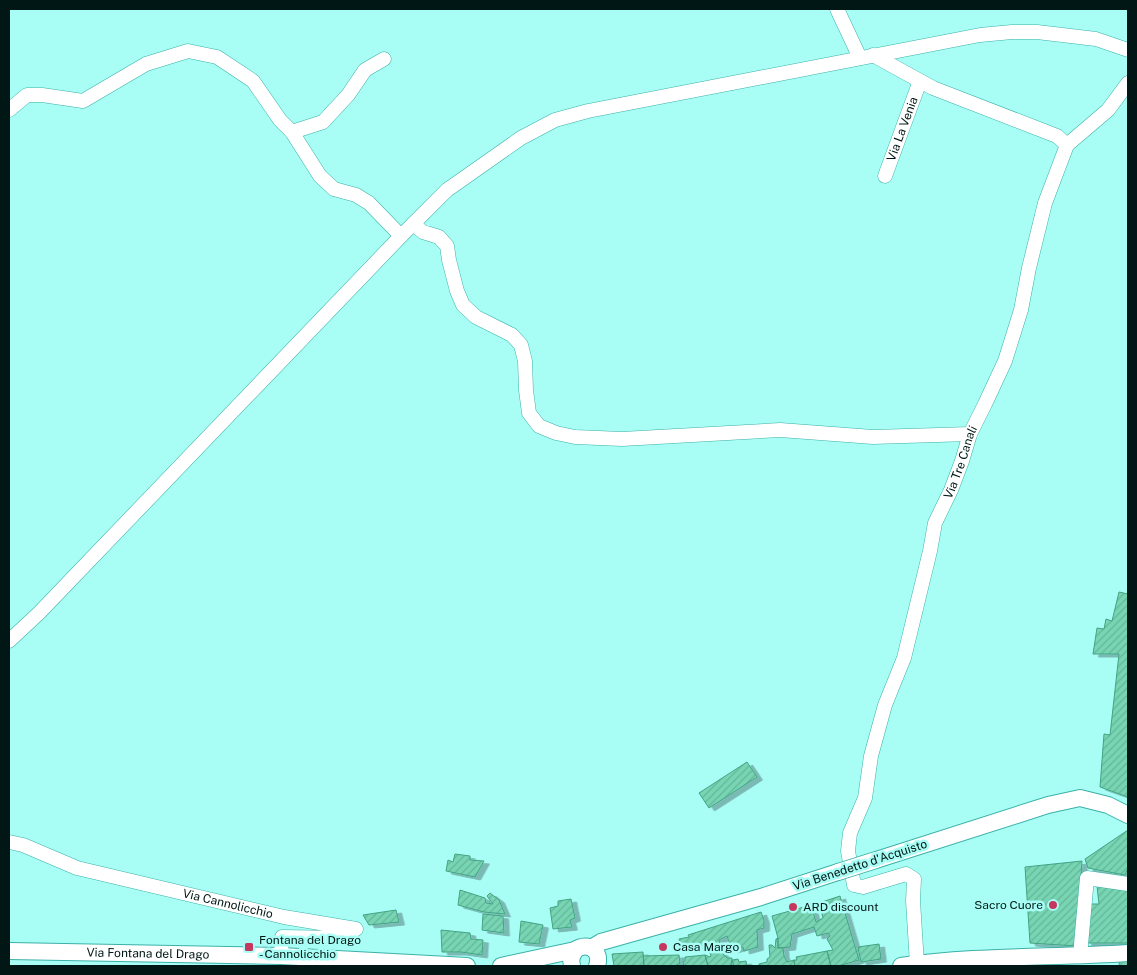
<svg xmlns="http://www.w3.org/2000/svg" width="1137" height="975" font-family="'Public Sans',sans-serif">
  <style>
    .building { fill: url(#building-hatch); stroke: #42a382; filter: url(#shadow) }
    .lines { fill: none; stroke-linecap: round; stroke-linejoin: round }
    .minor-casing { stroke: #3bb1a8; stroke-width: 15 }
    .tertiary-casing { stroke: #3bb1a8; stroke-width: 18 }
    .minor { stroke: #fff; stroke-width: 14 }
    .tertiary { stroke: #fff; stroke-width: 16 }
    .tertiary-bridge-casing { stroke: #3bb1a8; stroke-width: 18; stroke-linecap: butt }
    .tertiary-bridge { stroke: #fff; stroke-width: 16 }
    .poi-dot { fill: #c63760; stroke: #a8fef5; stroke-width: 2 }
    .labels { text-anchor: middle; stroke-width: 5; stroke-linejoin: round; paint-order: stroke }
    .street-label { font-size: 12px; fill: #001715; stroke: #a8fef5 }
    .poi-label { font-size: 12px; fill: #001715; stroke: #a8fef5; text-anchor: start }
  </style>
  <defs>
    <pattern id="building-hatch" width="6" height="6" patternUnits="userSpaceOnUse" patternTransform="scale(1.25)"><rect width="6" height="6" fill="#77d5b3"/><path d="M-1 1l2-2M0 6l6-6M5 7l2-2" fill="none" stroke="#65b699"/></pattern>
    <filter id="shadow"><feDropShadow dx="5.5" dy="3" stdDeviation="0" flood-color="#0004"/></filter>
  </defs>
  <rect width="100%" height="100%" fill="#a8fef5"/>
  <!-- building -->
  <path class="building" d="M 1119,592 L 1128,594 L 1128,797 L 1100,787 L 1104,734 L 1110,735 L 1119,654 L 1093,654 L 1097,628 L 1104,629 L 1106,619 L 1112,621 Z
    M 747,762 L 757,777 L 709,808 L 699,793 Z
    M 1128,830 L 1128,868 L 1125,875 L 1088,868 L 1085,859 Z
    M 455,854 L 470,856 L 470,860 L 484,861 L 475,877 L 446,871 L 448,860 L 453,862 Z
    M 1082,861 L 1076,946 L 1030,943 L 1025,867 Z
    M 1097,886 L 1128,888 L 1128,943 L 1086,943 L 1088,904 L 1099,904 Z
    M 460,890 L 485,898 L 486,903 L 493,904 L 487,896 L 490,893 L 499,900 L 505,914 L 484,912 L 458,905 Z
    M 840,896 L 859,960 L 838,966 L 831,966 L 827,951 L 833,950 L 827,939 L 830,936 L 828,933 L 817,936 L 814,927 L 792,934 L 790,947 L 778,948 L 778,938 L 772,916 L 811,905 L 816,922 L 823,918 L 819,903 Z
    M 571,899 L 575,918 L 570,920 L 572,927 L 553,929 L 550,908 L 558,906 L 558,901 Z
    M 396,910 L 399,922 L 369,925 L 363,915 Z
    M 761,912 L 764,920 L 764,928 L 757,930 L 758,947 L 744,951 L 743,947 L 732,950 L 727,936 L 719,940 L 723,954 L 727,958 L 732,958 L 731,966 L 708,966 L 705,955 L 710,957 L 711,956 L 708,948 L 702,946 L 683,949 L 679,939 L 689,937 L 688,935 Z
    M 483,914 L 503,916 L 504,933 L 482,930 Z
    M 521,921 L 543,925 L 539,944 L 519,942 Z
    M 441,930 L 470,933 L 471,939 L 483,940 L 482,955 L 461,952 L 442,952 Z
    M 778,938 L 778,948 L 783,948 L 784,956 L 787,962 L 794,960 L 795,966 L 759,966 L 759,964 L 767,962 L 767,959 L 770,957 L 769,945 L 772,945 L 775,948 L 776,939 Z
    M 879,944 L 881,959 L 861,962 L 858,947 Z
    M 827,951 L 831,966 L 795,966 L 794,960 L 797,960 L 796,957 Z
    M 643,952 L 644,966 L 614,966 L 612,954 Z
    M 679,955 L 680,963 L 675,966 L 644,966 L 643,956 Z
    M 705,955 L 708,966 L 684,966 L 683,962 L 685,961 L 685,957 Z
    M 1128,955 L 1128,966 L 1119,966 L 1120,956 Z
    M 738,959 L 739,962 L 746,961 L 747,966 L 734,966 L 732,960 Z"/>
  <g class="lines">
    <!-- minor casing -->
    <g class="minor-casing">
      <g id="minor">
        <path d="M 837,9 L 860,58"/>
        <path d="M 873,55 L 933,88 L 1057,136 L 1067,145"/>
        <path d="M 9,110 L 27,95 L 42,95 L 83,101 L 146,64 L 188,51 L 217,57 L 253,81 L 280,120 L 292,132 L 320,176 L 334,189 L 356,195 L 369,203 L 401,236"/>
        <path d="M 292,132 L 323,122 L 348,95 L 365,70 L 384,59"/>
        <path id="s1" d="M 885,176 L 920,81"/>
        <path d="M 413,224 L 423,232 L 439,237 L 447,246 L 449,260 L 457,291 L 463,305 L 476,317 L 512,335 L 521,345 L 525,361 L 526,390 L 529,413 L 539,426 L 556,433 L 575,437 L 622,439 L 780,430 L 873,437 L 970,434"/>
        <path d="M 9,641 L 39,613 L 401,236 L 447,190 L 521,138 L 555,120 L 588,111 L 980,35 L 1012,32 L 1037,32 L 1096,39 L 1128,50"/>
        <path id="s2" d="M 9,842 L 23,845 L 77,868 L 284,917 L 356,929 L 344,938 L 282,937 L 281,956"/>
        <path d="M 1080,956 L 1087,878 L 1128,884"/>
        <path id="s3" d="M 917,964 L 913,901 L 914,879 L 906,874 L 863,887 L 854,885 L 848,851 L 850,833 L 865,798 L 871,756 L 885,705 L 904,658 L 930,551 L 935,523 L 951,490 L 962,461 L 970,434 L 985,404 L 1005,361 L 1021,310 L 1029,268 L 1045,203 L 1067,145 L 1108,110 L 1128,83"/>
      </g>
    </g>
    <!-- tertiary casing -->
    <g class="tertiary-casing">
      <g id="tertiary">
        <path d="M 876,860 L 1048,805 L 1080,798 L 1108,805 L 1128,815"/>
        <path d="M 591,948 L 601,942 L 761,897 L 838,872"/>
        <path id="s4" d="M 9,951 L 281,956 L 467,966"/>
        <path d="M 501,966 L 575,950 C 589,941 602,951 597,966"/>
        <path d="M 572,966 L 571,959 L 575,950"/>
        <path d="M 901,966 C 976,955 1053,958 1128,953"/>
      </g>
    </g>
    <!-- minor -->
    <use href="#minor" class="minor"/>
    <!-- tertiary -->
    <use href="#tertiary" class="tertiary"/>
    <!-- tertiary-bridge casing -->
    <g class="tertiary-bridge-casing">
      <path id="tertiary-bridge" d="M 838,872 L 876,860"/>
    </g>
    <!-- tertiary-bridge -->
    <use href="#tertiary-bridge" class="tertiary-bridge"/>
  </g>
  <!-- markers -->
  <g class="poi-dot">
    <circle cx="1053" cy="905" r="5"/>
    <circle cx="793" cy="907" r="5"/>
    <rect x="244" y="942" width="10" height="10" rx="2.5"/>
    <circle cx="663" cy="947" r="5"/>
  </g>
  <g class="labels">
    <!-- street labels -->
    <g class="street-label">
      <text dy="4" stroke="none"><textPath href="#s1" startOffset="50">Via La Venia</textPath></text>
      <text dy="4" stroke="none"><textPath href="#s3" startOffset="590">Via Tre Canali</textPath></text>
      <text transform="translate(860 865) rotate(-18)" y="4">Via Benedetto d'Acquisto</text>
      <text dy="4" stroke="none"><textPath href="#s2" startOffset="228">Via Cannolicchio</textPath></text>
      <text dy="4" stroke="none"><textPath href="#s4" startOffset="139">Via Fontana del Drago</textPath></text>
    </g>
    <!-- poi labels -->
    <g class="poi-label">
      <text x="1043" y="909" text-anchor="end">Sacro Cuore</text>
      <text x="803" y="911">ARD discount</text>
      <text x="259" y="944">Fontana del Drago<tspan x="259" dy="14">- Cannolicchio</tspan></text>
      <text x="673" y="951">Casa Margo</text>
    </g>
  </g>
  <!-- border -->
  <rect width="1137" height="975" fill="none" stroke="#001715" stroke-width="20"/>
</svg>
